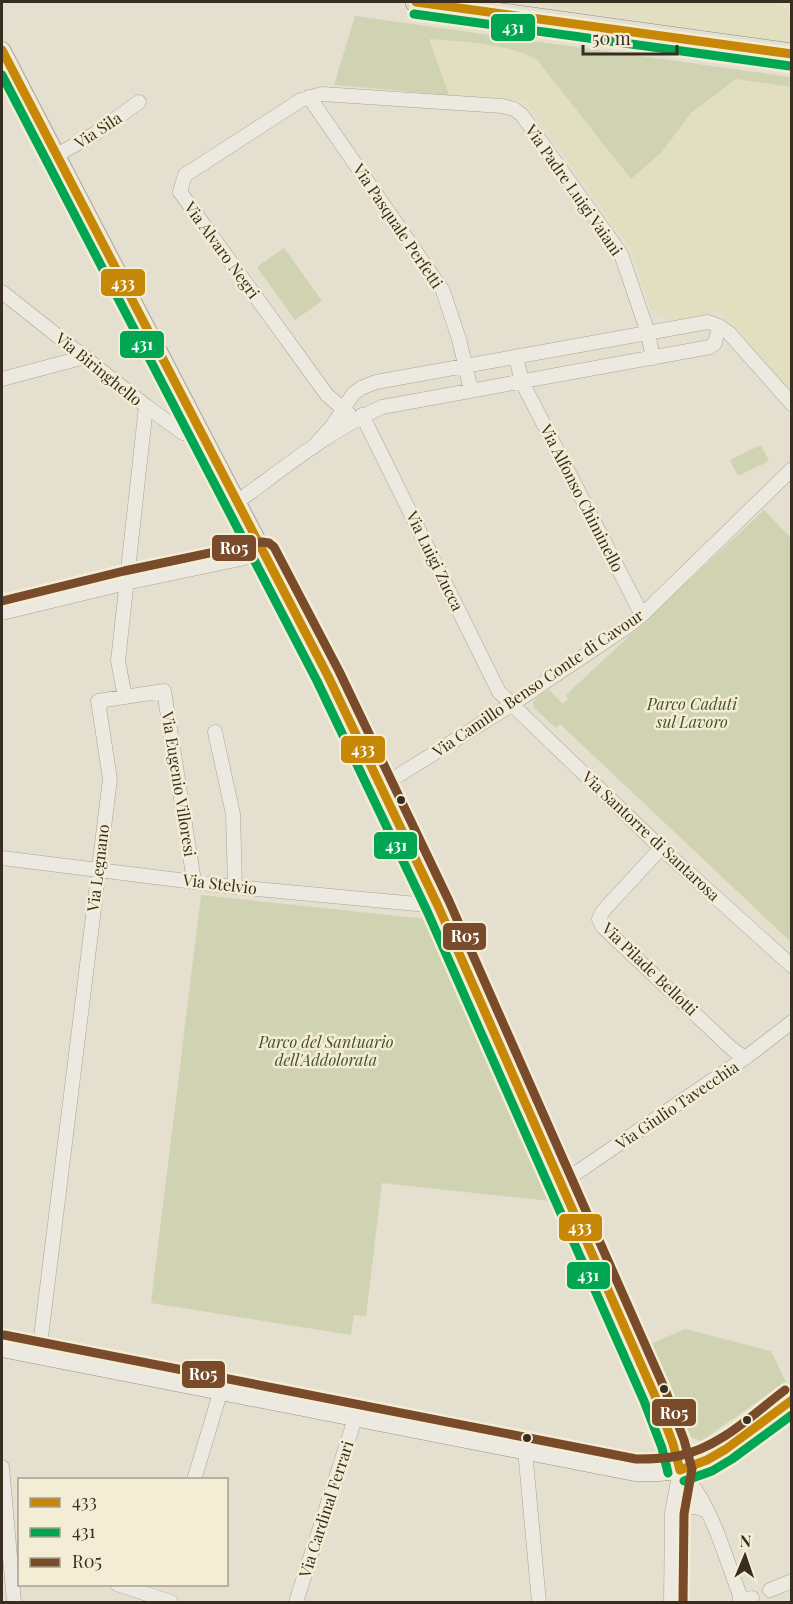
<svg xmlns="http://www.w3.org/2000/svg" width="793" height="1604" font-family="'Playfair Display',serif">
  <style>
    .farmland { fill: #e2dec0 }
    .green { fill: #d0d3b2 }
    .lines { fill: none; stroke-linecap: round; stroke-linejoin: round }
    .minor-casing { stroke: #a9a497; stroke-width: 15 }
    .tertiary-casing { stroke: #a9a497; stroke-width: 18 }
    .secondary-casing { stroke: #999387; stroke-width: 21 }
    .primary-casing { stroke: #8f897e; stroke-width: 22 }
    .minor { stroke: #ece9e0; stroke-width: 14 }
    .tertiary { stroke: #ece9e0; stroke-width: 16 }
    .secondary { stroke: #ece9e0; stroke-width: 20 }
    .primary { stroke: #e3e0d2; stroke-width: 21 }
    .bus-1-casing { stroke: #f4edd5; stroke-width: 14 }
    .bus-2-casing { stroke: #f4edd5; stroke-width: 14 }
    .bus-3-casing { stroke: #f4edd5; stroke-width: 14 }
    .bus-1 { stroke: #c78808; stroke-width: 9 }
    .bus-2 { stroke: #00a651; stroke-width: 9 }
    .bus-3 { stroke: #7a4b2a; stroke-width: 9 }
    .bus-dot { fill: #372d20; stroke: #f4edd5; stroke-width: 2 }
    .labels { text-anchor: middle; stroke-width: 5; stroke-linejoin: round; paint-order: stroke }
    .street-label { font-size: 16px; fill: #372d20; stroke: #f4edd5 }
    .park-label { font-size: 16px; font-style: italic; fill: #445228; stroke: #f4edd5 }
    .line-badge { stroke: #f4edd5; stroke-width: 2 }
    .badge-label { font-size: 16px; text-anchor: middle; font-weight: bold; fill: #fff }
  </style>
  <rect width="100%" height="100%" fill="#e4dfce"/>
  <!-- farmland -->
  <path class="farmland" d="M 538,2 L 779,2 L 791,16 L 791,43 L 541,6 Z
    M 428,38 L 495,45 L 527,54 L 537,60 L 631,179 L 662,152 L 691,113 L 736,79 L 791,87 L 791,392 L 720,311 L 671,320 L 651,310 L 631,249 L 525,101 L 449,95 Z"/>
  <!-- green -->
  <path class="green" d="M 355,16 L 791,77 L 791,87 L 736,79 L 691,113 L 662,152 L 631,179 L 537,60 C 505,42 465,42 429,39 L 449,95 L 334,85 Z
    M 284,248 L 322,301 L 295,320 L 257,267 Z
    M 761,445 L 769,461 L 738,476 L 730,460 Z
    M 764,510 L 791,538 L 791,942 L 560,724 L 556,728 L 534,708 L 533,702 L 540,695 L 549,690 L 563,704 L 568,699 L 566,695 Z
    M 201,895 L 427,919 L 560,1202 L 382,1183 L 366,1316 L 354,1315 L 351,1335 L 151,1303 Z
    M 685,1329 L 771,1351 L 786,1382 L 701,1441 L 691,1437 L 648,1345 Z"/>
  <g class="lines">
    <!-- minor casing -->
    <g class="minor-casing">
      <path id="minor" d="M 309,97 L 443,291 L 459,339 L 471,390
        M 55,156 L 96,133 L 139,102
        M 2,292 L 146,406 L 183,433 L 201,436
        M 719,326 L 729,333 L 792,404
        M 516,357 L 522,382 L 642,615
        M 2,379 L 85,357
        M 349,414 L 327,395 L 180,192 L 185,175 L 301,100 L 322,94 L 502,106 L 514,109 L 522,115 L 621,254 L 648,333 L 653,358
        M 362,415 L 499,692 L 661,848 L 792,966
        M 237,502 C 284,468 329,431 382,407 L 710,347 L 715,343 L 719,326 L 708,322 L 376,382 L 361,388 L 353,394 L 333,425 L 317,443
        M 2,613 L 126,583 L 264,554
        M 125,697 L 118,661 L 146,406
        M 215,732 L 233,814 L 235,887
        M 380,787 L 511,705 L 627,627 L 642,615 L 792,469
        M 661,848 L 603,911 L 599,919 L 603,927 L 732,1049 L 745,1058
        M 2,858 L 235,887 L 438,906
        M 560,1184 L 745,1058 L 792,1022
        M 39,1353 L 110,779 L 98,701 L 164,691 L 194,881
        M 525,1450 L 539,1602
        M 2,1467 L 14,1602
        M 680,1470 C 712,1504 723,1552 740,1595 L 740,1602 L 752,1598
        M 194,1480 L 221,1390
        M 672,1513 C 685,1506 694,1505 707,1511
        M 117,1584 L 171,1602
        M 770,1590 L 792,1581
        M 296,1602 L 356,1416
        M 671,1602 L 672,1513 L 680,1470"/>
    </g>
    <!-- tertiary casing -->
    <g class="tertiary-casing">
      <path id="tertiary" d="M 2,50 L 328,676 L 438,906 L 560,1184 L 655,1396 L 673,1444 L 680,1470"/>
    </g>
    <!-- secondary casing -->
    <g class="secondary-casing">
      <path id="secondary" d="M 2,1347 L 635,1471 C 709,1476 736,1440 792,1400"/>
    </g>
    <!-- primary casing -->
    <g class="primary-casing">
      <path id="primary" d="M 416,2 L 792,54"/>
    </g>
    <!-- minor -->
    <use href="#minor" class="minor"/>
    <!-- tertiary -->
    <use href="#tertiary" class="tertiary"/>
    <!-- secondary -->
    <use href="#secondary" class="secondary"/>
    <!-- primary -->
    <use href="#primary" class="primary"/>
    <!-- bus-1 casing -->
    <g class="bus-1-casing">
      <path id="bus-1" d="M 416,2 L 792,54
        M 2,50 L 328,676 L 438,906 L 655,1396 L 673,1444 L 680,1470
        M 680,1470 L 707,1460 L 726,1449 L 792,1400"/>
    </g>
    <!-- bus-2 casing -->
    <g class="bus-2-casing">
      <path id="bus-2" d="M 414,14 L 790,66
        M 2,75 L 317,681 L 427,911 L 644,1401 L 662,1448 L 668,1473
        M 684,1481 L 712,1471 L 732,1459 L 792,1415"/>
    </g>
    <!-- bus-3 casing -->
    <g class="bus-3-casing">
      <path id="bus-3" d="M 2,601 L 124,571 L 262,542 L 269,543 L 274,547 L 339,671 L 449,901 L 666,1392 L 684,1440 L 692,1469 L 684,1514 L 683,1602
        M 4,1335 L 636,1459 C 650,1459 664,1459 678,1456 C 719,1448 752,1415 785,1390"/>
    </g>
    <!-- bus-1 -->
    <use href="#bus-1" class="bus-1"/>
    <!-- bus-2 -->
    <use href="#bus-2" class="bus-2"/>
    <!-- bus-3 -->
    <use href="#bus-3" class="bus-3"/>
  </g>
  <!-- markers -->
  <g class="bus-dot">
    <circle cx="401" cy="800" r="5"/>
    <circle cx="664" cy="1389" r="5"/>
    <circle cx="747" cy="1420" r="5"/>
    <circle cx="527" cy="1438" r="5"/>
  </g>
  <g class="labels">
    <!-- street labels -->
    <g class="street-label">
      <text transform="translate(98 130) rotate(-33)" y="6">Via Sila</text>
      <text transform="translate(574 190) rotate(55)" y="6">Via Padre Luigi Vaiani</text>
      <text transform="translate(398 226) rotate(56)" y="6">Via Pasquale Perfetti</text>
      <text transform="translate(222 250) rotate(54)" y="6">Via Alvaro Negri</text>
      <text transform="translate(99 369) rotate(39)" y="6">Via Biringhello</text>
      <text transform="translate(582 498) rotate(63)" y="6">Via Alfonso Chiminello</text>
      <text transform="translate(435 561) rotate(64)" y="6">Via Luigi Zucca</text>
      <text transform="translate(538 683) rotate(-34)" y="6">Via Camillo Benso Conte di Cavour</text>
      <text transform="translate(179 784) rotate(81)" y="6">Via Eugenio Villoresi</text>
      <text transform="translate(651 836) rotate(43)" y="6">Via Santorre di Santarosa</text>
      <text transform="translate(98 868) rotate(-83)" y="6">Via Legnano</text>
      <text transform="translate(220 884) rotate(7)" y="6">Via Stelvio</text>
      <text transform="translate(650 969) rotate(44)" y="6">Via Pilade Bellotti</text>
      <text transform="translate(677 1105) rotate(-34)" y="6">Via Giulio Tavecchia</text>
      <text transform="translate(326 1509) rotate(-72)" y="6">Via Cardinal Ferrari</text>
    </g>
    <!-- park labels -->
    <g class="park-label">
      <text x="692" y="710">Parco Caduti<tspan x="692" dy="18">sul Lavoro</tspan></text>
      <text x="326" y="1048">Parco del Santuario<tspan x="326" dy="18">dell'Addolorata</tspan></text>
    </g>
  </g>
  <g class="line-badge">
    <rect x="490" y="13" width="46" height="29" rx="6" fill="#00a651"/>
    <rect x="100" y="268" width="46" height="29" rx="6" fill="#c78808"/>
    <rect x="119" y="330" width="46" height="29" rx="6" fill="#00a651"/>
    <rect x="211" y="534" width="46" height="28" rx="6" fill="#7a4b2a"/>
    <rect x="340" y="735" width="46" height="29" rx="6" fill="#c78808"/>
    <rect x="373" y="831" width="45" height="29" rx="6" fill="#00a651"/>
    <rect x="442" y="922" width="45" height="29" rx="6" fill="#7a4b2a"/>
    <rect x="558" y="1213" width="45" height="29" rx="6" fill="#c78808"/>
    <rect x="566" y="1261" width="45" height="29" rx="6" fill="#00a651"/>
    <rect x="181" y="1360" width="45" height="29" rx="6" fill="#7a4b2a"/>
    <rect x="651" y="1398" width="46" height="29" rx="6" fill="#7a4b2a"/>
  </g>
  <g class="badge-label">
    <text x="513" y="33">431</text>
    <text x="123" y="289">433</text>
    <text x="142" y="350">431</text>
    <text x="234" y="554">R05</text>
    <text x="363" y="755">433</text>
    <text x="396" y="851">431</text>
    <text x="465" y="942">R05</text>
    <text x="580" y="1233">433</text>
    <text x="588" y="1281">431</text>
    <text x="203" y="1380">R05</text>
    <text x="674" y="1419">R05</text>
  </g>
  <!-- border -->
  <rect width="793" height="1604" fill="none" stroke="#372d20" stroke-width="6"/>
  <!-- legend -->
  <rect x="18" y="1478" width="210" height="108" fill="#f4edd5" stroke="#a8a08d" stroke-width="1.5"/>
  <rect x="30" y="1498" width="30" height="9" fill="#c78808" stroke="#a8a08d" stroke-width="1.5"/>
  <text x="72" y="1508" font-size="18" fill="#372d20">433</text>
  <rect x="30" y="1528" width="30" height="9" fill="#00a651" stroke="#a8a08d" stroke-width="1.5"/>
  <text x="72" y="1538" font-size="18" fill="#372d20">431</text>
  <rect x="30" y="1558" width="30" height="9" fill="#7a4b2a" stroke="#a8a08d" stroke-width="1.5"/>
  <text x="72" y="1568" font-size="18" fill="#372d20">R05</text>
  <!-- north arrow -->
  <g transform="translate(745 1556) rotate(2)" stroke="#f4edd5" stroke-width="4.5" paint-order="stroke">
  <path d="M0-4.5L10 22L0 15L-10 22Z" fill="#372d20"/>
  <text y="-9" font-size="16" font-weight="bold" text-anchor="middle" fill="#372d20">N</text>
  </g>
  <!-- scale -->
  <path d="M583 45v9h94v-9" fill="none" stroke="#372d20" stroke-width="3"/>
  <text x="592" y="45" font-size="18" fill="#372d20" stroke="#f4edd5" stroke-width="4.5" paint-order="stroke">50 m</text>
</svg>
